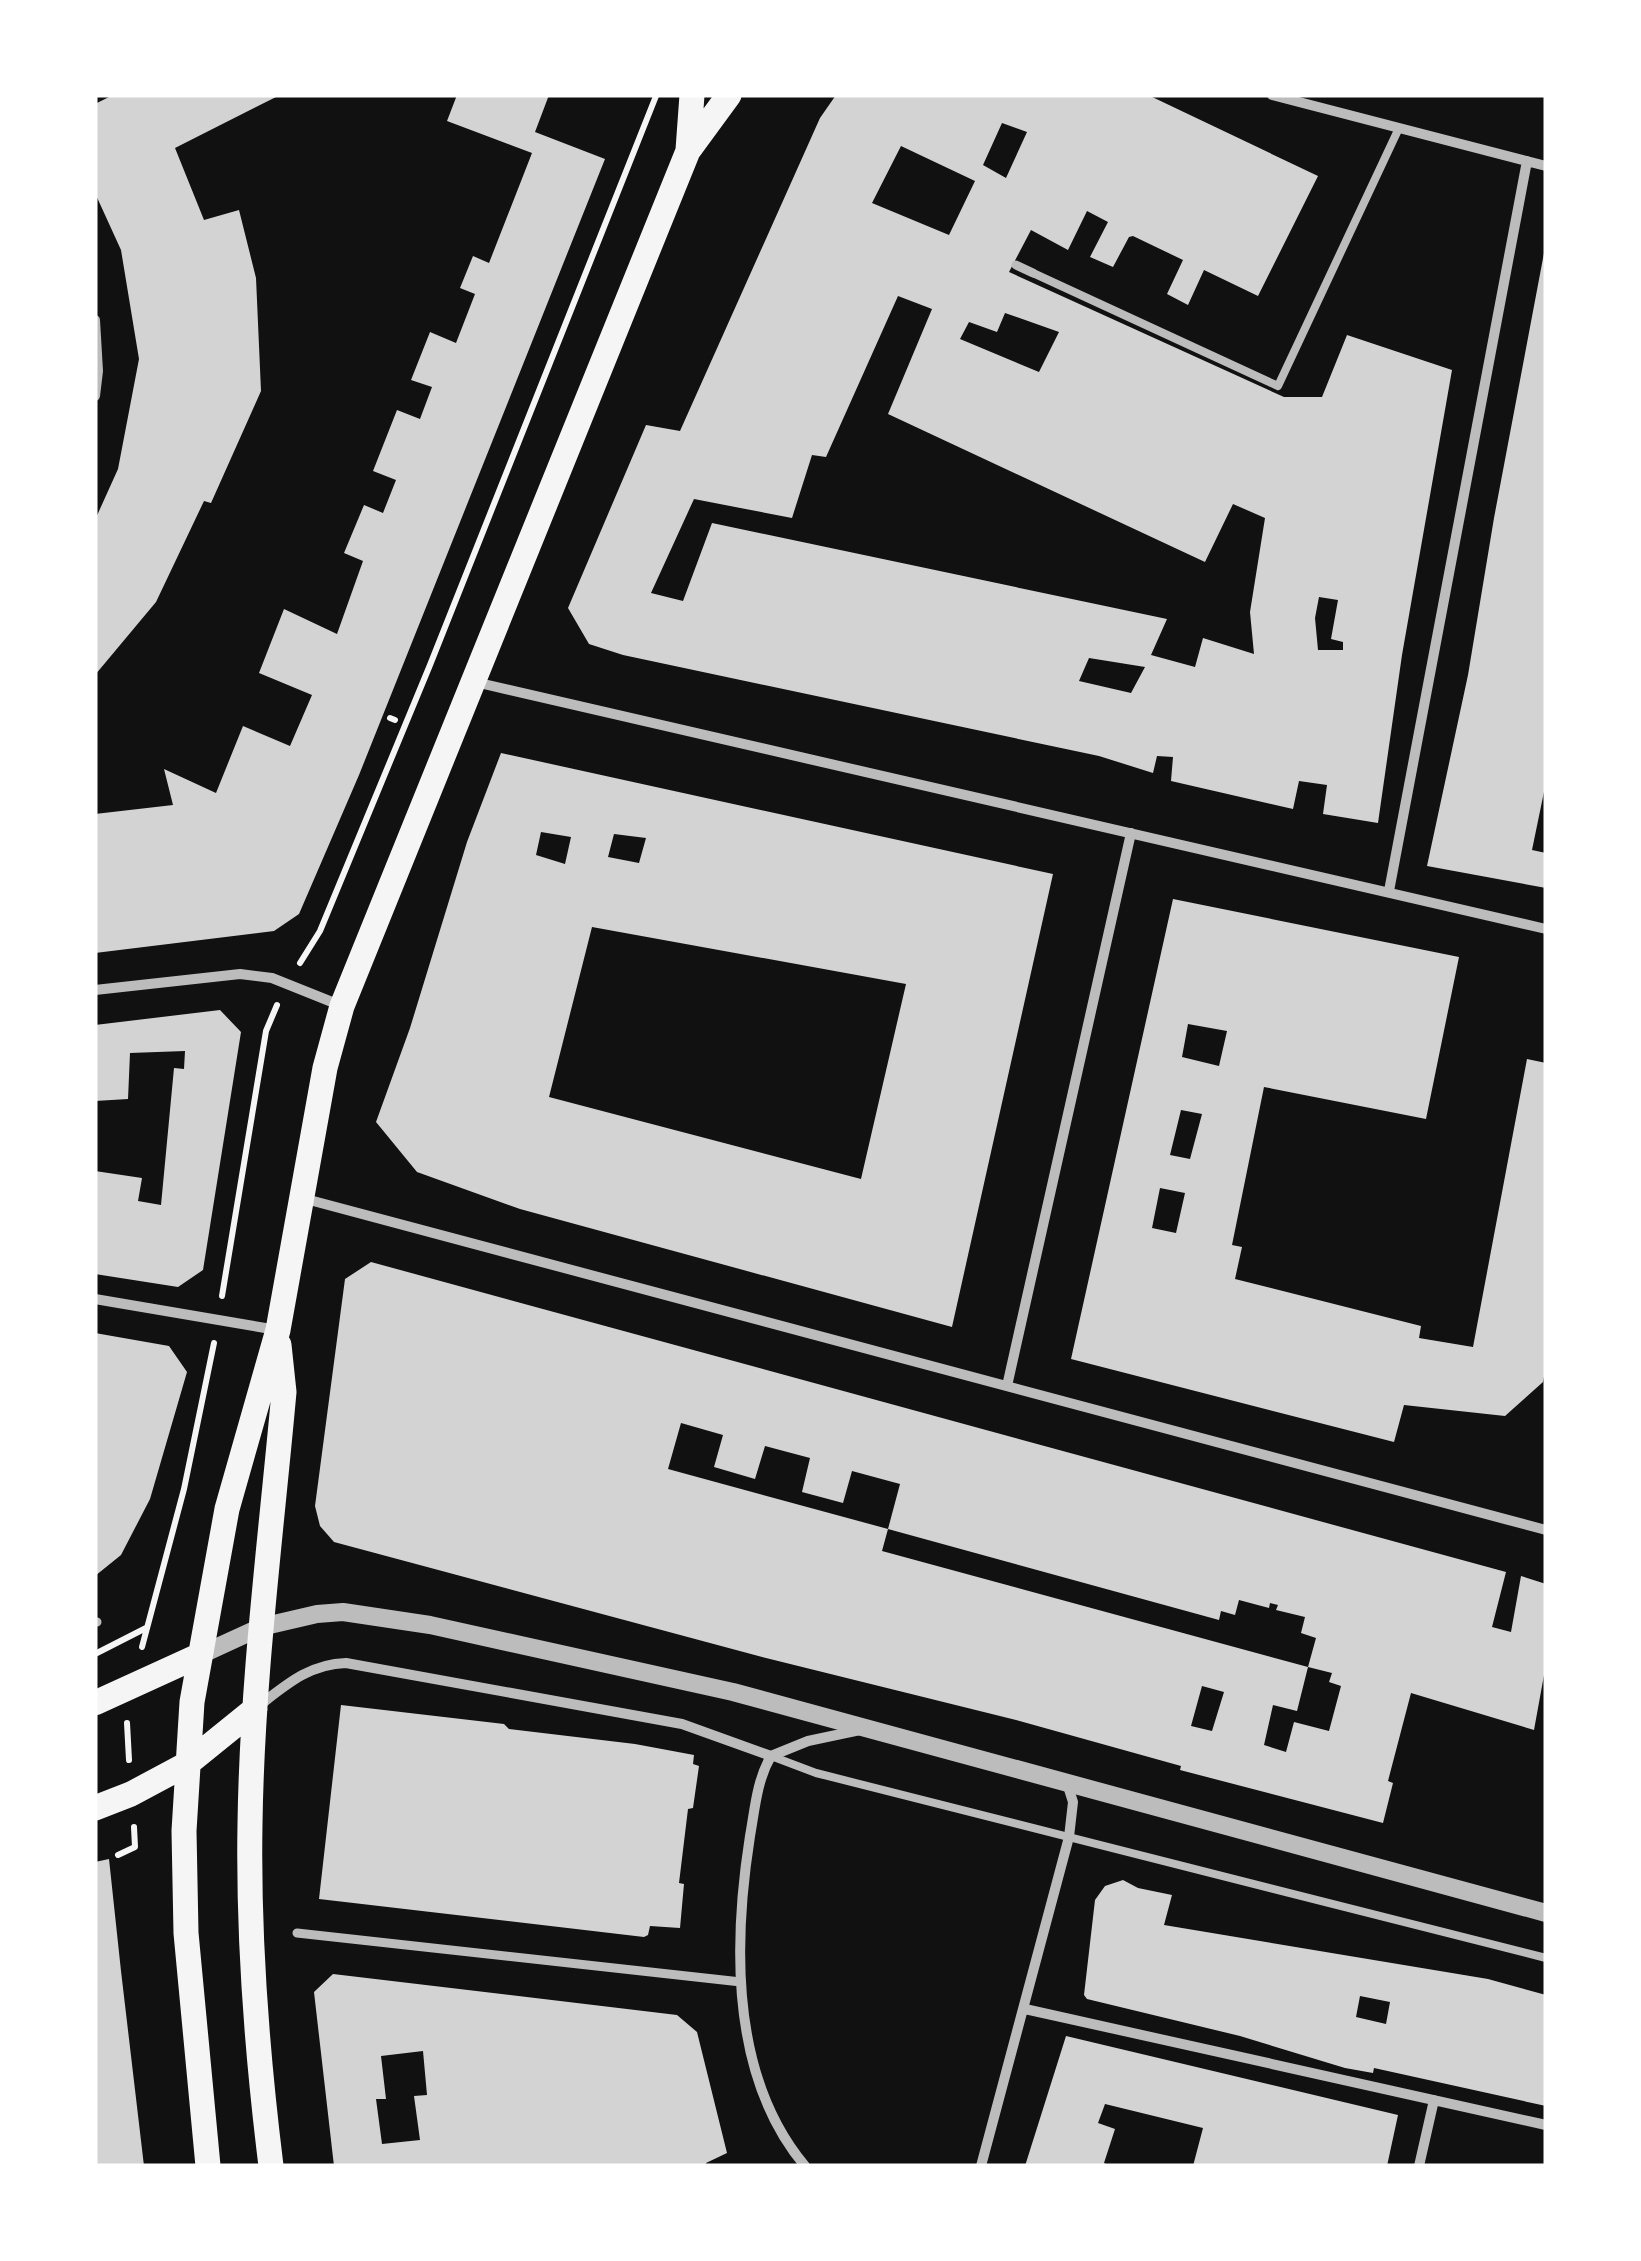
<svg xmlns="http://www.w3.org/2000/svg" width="1641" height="2261" font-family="Literata,serif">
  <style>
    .building { fill: #d3d3d3; fill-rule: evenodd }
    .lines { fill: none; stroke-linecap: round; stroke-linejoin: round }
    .path { stroke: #f5f5f5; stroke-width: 6 }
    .service { stroke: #bcbcbc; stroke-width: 8 }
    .pedestrian { stroke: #bcbcbc; stroke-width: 9 }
    .minor { stroke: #bcbcbc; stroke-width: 10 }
    .tertiary { stroke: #bcbcbc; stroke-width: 18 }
    .primary { stroke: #f5f5f5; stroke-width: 25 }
  </style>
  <rect width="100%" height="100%" fill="#111"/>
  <!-- building -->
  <path class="building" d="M 113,95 L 280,95 L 175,148 L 204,220 L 239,210 L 256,278 L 261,391 L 211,503 L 204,501 L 156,602 L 95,675 L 95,520 L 118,469 L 139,359 L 121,250 L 95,193 L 95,104 Z
    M 457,95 L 549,95 L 535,132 L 605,159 L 359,775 L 299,914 L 274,931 L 95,953 L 95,814 L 173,805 L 164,769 L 216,793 L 243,726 L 290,746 L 312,695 L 259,673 L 284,609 L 337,634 L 363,561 L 344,553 L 364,505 L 383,513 L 396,480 L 373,471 L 397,410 L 420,419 L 432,387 L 411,380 L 430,332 L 456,343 L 475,294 L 460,288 L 473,256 L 489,263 L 532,153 L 447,121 Z
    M 836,95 L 1148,95 L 1318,176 L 1258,296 L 1204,270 L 1188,305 L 1167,294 L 1183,260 L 1133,236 L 1129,237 L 1113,267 L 1090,257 L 1108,222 L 1087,211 L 1068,250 L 1031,230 L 1009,272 L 1284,397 L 1322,397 L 1347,335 L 1452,370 L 1402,655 L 1378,823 L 1323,814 L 1327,785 L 1299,781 L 1293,809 L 1171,781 L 1173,757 L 1157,756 L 1153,773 L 1099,756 L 623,655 L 589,644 L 568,608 L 646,425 L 680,431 L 820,118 ZM 1002,123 L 1027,132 L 1006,178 L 983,165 ZM 901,146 L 975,181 L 949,235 L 872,203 ZM 898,296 L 932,309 L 888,414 L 1205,562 L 1233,504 L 1265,518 L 1250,612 L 1254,654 L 1203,638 L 1195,667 L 1151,655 L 1167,619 L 712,523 L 683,601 L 651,593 L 694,499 L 792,518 L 812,455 L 826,457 ZM 1005,313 L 1059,332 L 1039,372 L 960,339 L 969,322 L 997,332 ZM 1319,597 L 1338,600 L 1331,639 L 1343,642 L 1343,650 L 1318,650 L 1315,618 ZM 1089,658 L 1145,667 L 1131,693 L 1079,681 Z
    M 1544,253 L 1546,782 L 1532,850 L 1546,853 L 1546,888 L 1427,866 L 1468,675 L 1494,518 Z
    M 501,753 L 1053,874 L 952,1327 L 520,1209 L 417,1172 L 376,1122 L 410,1028 L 467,842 ZM 541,832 L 571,837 L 565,864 L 536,855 ZM 614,834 L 646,838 L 639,863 L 608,857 ZM 592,927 L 906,984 L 861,1179 L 549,1097 Z
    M 1173,899 L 1459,957 L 1426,1119 L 1264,1087 L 1232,1245 L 1242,1247 L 1235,1279 L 1421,1326 L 1419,1338 L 1473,1347 L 1527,1059 L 1546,1063 L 1546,1366 L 1543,1382 L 1505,1416 L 1404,1405 L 1394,1442 L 1071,1359 ZM 1188,1024 L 1227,1031 L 1219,1066 L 1182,1057 ZM 1181,1110 L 1202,1114 L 1190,1159 L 1170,1155 ZM 1160,1188 L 1185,1193 L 1176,1233 L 1152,1228 Z
    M 220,1010 L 241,1032 L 203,1270 L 178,1287 L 95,1274 L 95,1171 L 142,1178 L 138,1201 L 161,1205 L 174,1068 L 184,1069 L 185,1051 L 130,1053 L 128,1099 L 95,1101 L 95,1025 Z
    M 371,1262 L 1506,1572 L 1492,1627 L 1511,1632 L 1521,1576 L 1546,1584 L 1546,1664 L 1534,1730 L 1411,1693 L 1388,1781 L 1393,1783 L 1383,1823 L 1180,1770 L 1181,1766 L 1016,1720 L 766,1658 L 334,1542 L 320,1526 L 315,1506 L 345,1279 ZM 681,1423 L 723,1435 L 714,1467 L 755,1479 L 765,1446 L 810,1458 L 802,1492 L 843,1503 L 852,1471 L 900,1484 L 888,1529 L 668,1469 ZM 888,1529 L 1219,1620 L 1221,1611 L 1235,1615 L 1239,1600 L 1269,1608 L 1270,1603 L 1278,1605 L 1276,1610 L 1305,1617 L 1301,1633 L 1316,1638 L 1308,1667 L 882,1551 ZM 1308,1667 L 1332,1673 L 1329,1682 L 1341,1686 L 1329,1731 L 1294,1722 L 1286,1752 L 1264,1745 L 1273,1705 L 1297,1711 ZM 1202,1686 L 1224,1692 L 1212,1731 L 1191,1726 Z
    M 95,1333 L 169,1346 L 187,1372 L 150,1499 L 121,1555 L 95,1576 Z
    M 341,1705 L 504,1724 L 509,1729 L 635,1744 L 694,1755 L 693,1764 L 699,1766 L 693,1808 L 688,1809 L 679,1883 L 684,1884 L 680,1928 L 650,1926 L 648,1935 L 644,1937 L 319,1899 Z
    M 109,1859 L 121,1971 L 144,2166 L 95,2166 L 95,1862 Z
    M 1123,1880 L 1138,1888 L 1172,1895 L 1164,1925 L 1488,1979 L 1546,1995 L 1546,2106 L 1374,2068 L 1373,2073 L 1345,2068 L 1240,2036 L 1087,1999 L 1084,1995 L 1095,1900 L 1105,1886 ZM 1360,1996 L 1390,2002 L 1386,2024 L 1356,2017 Z
    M 333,1974 L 677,2015 L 697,2032 L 727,2153 L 706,2163 L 706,2166 L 334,2166 L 314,1992 ZM 423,2051 L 427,2095 L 414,2096 L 420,2140 L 382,2144 L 376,2099 L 386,2099 L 381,2056 Z
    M 1066,2036 L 1398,2115 L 1387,2166 L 1193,2166 L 1203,2128 L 1105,2104 L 1098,2123 L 1115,2129 L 1104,2163 L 1109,2166 L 1025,2166 Z"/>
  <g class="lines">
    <!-- path -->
    <path class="path" d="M 390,718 L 395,720
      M 300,963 L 320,931 L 430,665 L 656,96
      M 222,1296 L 266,1031 L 277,1005
      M 142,1647 L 184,1489 L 214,1343
      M 95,1654 L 146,1628
      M 127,1723 L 129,1760
      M 118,1855 L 135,1847 L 134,1827"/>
    <!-- service -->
    <path class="service" d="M 1033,273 L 1278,386 L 1399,128
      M 771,1756 L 816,1773 L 1546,1958"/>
    <!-- pedestrian -->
    <path class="pedestrian" d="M 1016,265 L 1033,273
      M 95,1622 L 97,1622
      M 297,1933 L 741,1982"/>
    <!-- minor -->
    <path class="minor" d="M 1272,95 L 1546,166
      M 95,320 L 98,371 L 95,396
      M 475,682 L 1546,929
      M 1389,891 L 1527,161
      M 95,990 L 240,974 L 272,978 L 342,1006
      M 302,1198 L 1546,1530
      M 95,1299 L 277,1330
      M 1007,1386 L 1131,833
      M 260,1705 C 287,1684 310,1664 346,1663 L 682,1724 L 771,1756 L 808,1741 L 860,1730
      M 771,1756 C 757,1780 755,1808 750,1836 C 733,1944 730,2077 805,2166
      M 1025,2009 L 1546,2125
      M 981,2166 L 1069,1837 L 1073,1802 L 1067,1783
      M 1419,2166 L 1434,2100"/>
    <!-- tertiary -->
    <path class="tertiary" d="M 198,1656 L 261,1627 L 317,1614 L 343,1612 L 430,1625 L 733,1692 L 1546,1913"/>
    <!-- primary -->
    <path class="primary" d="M 688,150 L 692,95
      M 95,1703 L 198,1656
      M 95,1808 L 131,1794 L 187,1764 L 255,1709
      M 208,2166 L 186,1933 L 184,1831 L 192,1702 L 227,1509 L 278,1330 L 325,1068 L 342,1006 L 688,151 L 729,95
      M 271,2166 C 257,2053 248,1939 250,1824 C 252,1680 271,1536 284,1392 L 279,1345"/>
  </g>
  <!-- border -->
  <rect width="1641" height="2261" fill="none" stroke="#ffffff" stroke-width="195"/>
</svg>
